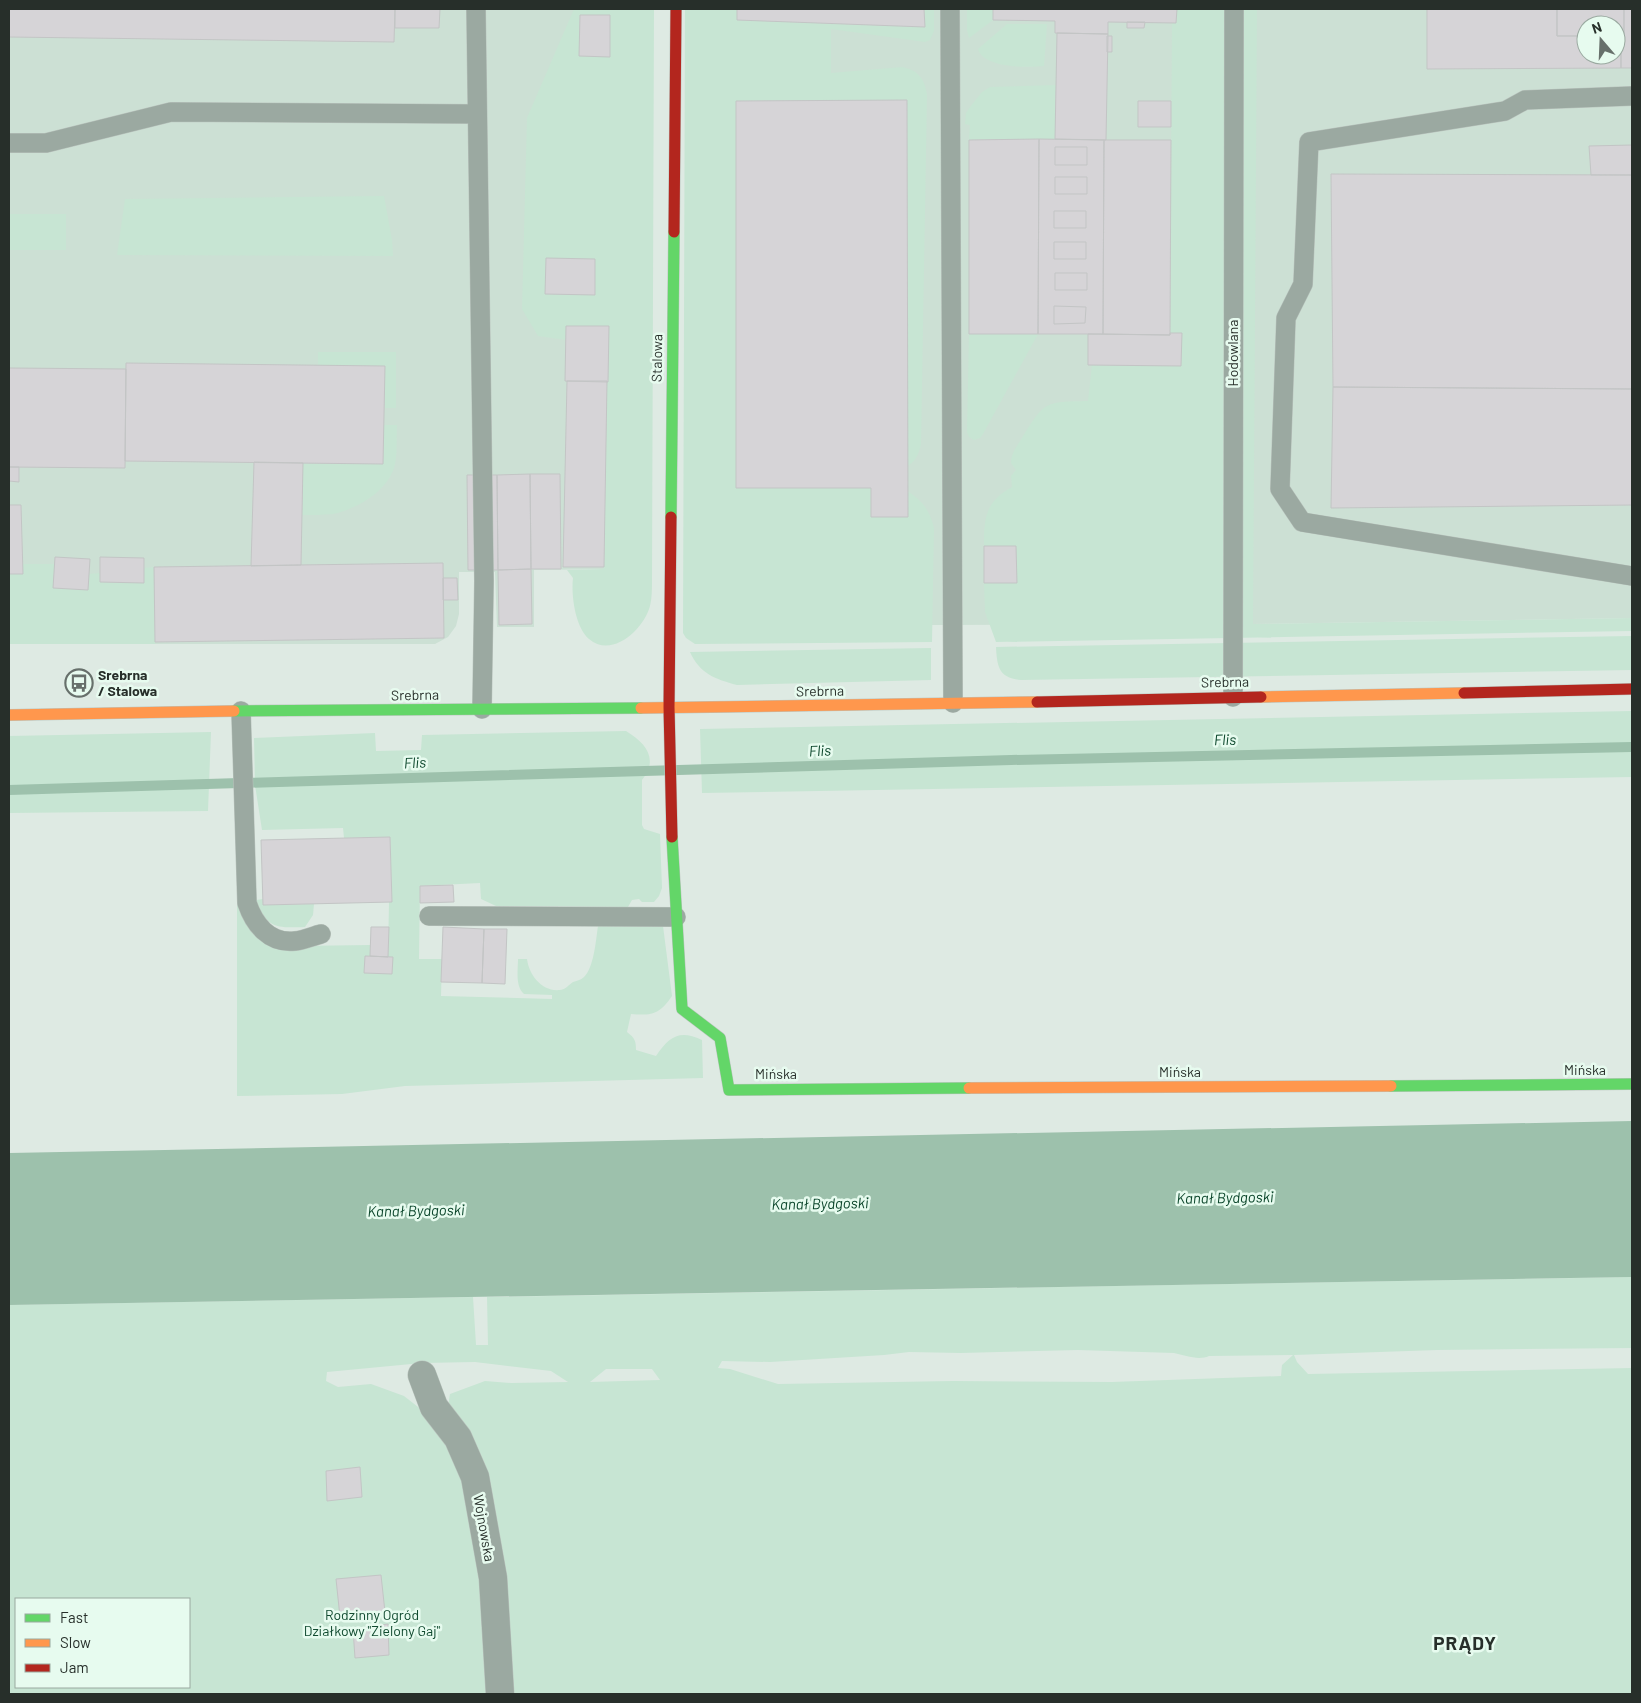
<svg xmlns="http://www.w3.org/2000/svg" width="1641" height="1703" font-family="Barlow,sans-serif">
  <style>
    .built { fill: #cce0d4; fill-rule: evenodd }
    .green { fill: #c7e5d3; fill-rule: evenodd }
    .water { fill: #9dc1ac }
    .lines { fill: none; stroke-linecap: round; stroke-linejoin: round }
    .stream { stroke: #9dc1ac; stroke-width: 10 }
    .building { fill: #d6d4d7; stroke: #c3c5c5 }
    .lane-casing { stroke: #bac4be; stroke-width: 20 }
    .street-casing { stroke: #bac4be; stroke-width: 29 }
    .fast-casing { stroke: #bac4be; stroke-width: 12 }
    .slow-casing { stroke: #bac4be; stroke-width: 12 }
    .jam-casing { stroke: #bac4be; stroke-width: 12 }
    .lane { stroke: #9ba9a1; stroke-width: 19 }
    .street { stroke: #9ba9a1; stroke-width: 28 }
    .fast { stroke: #63d668; stroke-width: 11 }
    .slow { stroke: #ff974d; stroke-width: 11 }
    .jam { stroke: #b3261e; stroke-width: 11 }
    .labels { text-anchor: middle; stroke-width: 5; stroke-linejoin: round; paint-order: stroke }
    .street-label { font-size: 14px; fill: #272f2a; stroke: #e7fbef }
    .poi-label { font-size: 14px; font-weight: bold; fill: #272f2a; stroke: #e7fbef; text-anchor: start }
    .park-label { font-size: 14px; fill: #104a2f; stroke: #e7fbef }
    .water-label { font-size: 15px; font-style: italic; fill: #0b462b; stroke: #e7fbef }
    .district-label { font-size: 19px; font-weight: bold; letter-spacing: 1px; fill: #272f2a; stroke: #e7fbef }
  </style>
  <rect width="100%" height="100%" fill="#deeae3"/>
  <!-- built -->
  <path class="built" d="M 9,9 L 620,9 L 614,569 L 534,570 L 534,627 L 497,627 L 495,572 L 459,572 L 459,614 L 456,626 L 448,637 L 435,644 L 9,644 Z
    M 700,9 L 1632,9 L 1632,618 L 1253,624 L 930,625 ZM 1586,25 L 1616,25 L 1616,55 L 1586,55 Z"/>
  <!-- green -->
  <path class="green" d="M 574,9 L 654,9 L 652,580 C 652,588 652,598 650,606 C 644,629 612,659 589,639 C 575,627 571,595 573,578 L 567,570 L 603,569 L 604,567 L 608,326 L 566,326 L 566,340 L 538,336 L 522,309 L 527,118 Z
    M 685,9 L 934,9 L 934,31 L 930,40 L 925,42 L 831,29 L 831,73 L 902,67 C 918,70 925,79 927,95 L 921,444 C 918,456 916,461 905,468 L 903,488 C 920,499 929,507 934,528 L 932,642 L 695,644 L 686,638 L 683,633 Z
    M 967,9 L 993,9 L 993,20 L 969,38 L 967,30 Z
    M 1177,9 L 1257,9 L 1253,624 L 1632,618 L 1632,631 L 996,642 L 985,612 L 984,583 L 1017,583 L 1016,546 L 984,546 C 984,518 985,502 1012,487 L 1011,476 L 1016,470 L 1011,463 C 1011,453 1017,446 1022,438 C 1045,401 1044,402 1088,401 L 1092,365 L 1181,366 L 1181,333 L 1170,333 L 1172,23 L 1176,23 Z
    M 1007,24 L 1047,24 L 1044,66 C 1028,68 983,68 978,49 Z
    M 1056,85 L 1055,139 L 969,140 L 970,125 L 965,124 L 966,113 L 970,107 L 982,92 L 990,87 Z
    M 384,196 L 392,240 L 393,256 L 117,255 L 125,199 Z
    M 9,214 L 66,214 L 66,250 L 9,250 Z
    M 969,334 L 1038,334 L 983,434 L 980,438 L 974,440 L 969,437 L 967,432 Z
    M 318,352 L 396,352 L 396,408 L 385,408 L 384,366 L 318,366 Z
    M 384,425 L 397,425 C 396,439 398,455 394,468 C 386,492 357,509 333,514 C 323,515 312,515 302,515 L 303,463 L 383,464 Z
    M 23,564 L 55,564 L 54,588 L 88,590 L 89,574 L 100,573 L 100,582 L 143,583 L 144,568 L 154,567 L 155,644 L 9,644 L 9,574 L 23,574 Z
    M 1632,636 L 1632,670 L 1021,680 C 999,678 997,667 996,647 Z
    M 931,648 L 931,680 L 737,685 C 715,679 700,674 690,652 Z
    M 1632,711 L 1632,777 L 702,793 L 700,729 Z
    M 626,731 C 646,743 659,759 642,780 L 642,825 L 644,829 L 660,834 L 662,888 L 659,896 L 654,902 L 642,902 L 639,899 L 632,900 L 628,907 L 496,906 L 481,899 L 480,883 L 420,886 L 419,959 L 442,959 L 441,996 L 552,999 L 552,995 L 524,994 C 515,986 518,970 518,959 L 527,959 C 529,975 542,992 560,990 C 567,989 568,985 573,982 C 576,981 581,980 584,977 C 594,968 596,939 598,926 L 663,926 L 672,996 C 660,1014 652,1016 631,1014 L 627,1032 C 635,1038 636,1041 636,1050 L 656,1056 C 669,1037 679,1029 702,1040 L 703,1078 L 405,1086 L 342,1094 L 237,1096 L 237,902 L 247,924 L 297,946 L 370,945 L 370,956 L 365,956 L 364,973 L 393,957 L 388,957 L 389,902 L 392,901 L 390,837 L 344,838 L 343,828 L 262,830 L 255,785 L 254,738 L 375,733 L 376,751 L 421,750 L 422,735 Z
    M 211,732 L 208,811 L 9,813 L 9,736 Z
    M 263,899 L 264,905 L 314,904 L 313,915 L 305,927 C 278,928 266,929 256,900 Z
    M 1632,1277 L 1632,1348 L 1437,1350 L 1294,1355 L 1297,1362 L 1308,1374 L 1632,1368 L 1632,1694 L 507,1694 L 503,1604 L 484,1474 C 481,1462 473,1439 465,1430 C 463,1428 458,1426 456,1423 C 447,1414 448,1405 450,1394 L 485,1381 L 511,1383 L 568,1382 L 551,1371 L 475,1362 L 422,1363 L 327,1372 L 326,1381 L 338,1387 L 371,1384 L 404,1396 L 436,1421 L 451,1439 L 467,1474 L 478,1531 L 493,1694 L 9,1694 L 9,1305 L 473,1297 L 476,1345 L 488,1345 L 487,1297 L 489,1297 ZM 1078,1350 L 1174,1353 C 1185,1355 1198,1361 1209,1356 L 1293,1355 L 1282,1365 L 1281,1376 L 1112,1382 L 953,1381 L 778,1384 L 730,1369 L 718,1368 L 722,1361 L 770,1362 L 884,1355 L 909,1352 L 961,1353 ZM 606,1369 L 652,1369 L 660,1380 L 590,1382 ZM 16,1599 L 189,1599 L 189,1687 L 16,1687 Z"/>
  <!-- water -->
  <path class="water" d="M 1632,1121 L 1632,1277 L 9,1305 L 9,1153 Z"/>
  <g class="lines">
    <!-- stream -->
    <path class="stream" d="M 9,790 L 1011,760 L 1632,747"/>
  </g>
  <!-- building -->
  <path class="building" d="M 9,9 L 395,9 L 394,42 L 9,37 Z
    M 395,9 L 440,9 L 439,28 L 395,28 Z
    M 737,9 L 924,9 L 925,27 L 737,20 Z
    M 993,9 L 1177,9 L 1176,23 L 1108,22 L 1108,34 L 1055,33 L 1055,21 L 993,20 Z
    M 1427,9 L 1557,9 L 1557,36 L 1586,36 L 1586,55 L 1616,55 L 1616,35 L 1621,35 L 1621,68 L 1427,69 Z
    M 1557,9 L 1624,9 L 1624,36 L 1616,35 L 1616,25 L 1586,25 L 1586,36 L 1557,36 Z
    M 1624,9 L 1632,9 L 1632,68 L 1621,68 L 1621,35 L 1624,36 Z
    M 580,15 L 610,15 L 610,57 L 579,56 Z
    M 1127,22 L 1145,22 L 1144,28 L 1127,28 Z
    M 1057,33 L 1108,34 L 1106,140 L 1055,139 Z
    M 1107,36 L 1112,36 L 1112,52 L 1107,52 Z
    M 907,100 L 908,517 L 871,517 L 871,488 L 736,488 L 736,101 Z
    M 1138,101 L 1171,101 L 1171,127 L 1138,127 Z
    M 1039,139 L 1038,334 L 969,334 L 969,140 Z
    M 1039,139 L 1104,140 L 1103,334 L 1038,334 Z
    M 1104,140 L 1171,140 L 1170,335 L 1103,334 Z
    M 1632,145 L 1632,175 L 1591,175 L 1589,146 Z
    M 1055,147 L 1087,147 L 1087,165 L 1055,165 Z
    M 1331,174 L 1632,175 L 1632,389 L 1333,387 Z
    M 1055,177 L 1087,177 L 1087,194 L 1055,194 Z
    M 1054,211 L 1086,211 L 1086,228 L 1054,228 Z
    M 1054,242 L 1086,242 L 1086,259 L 1054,259 Z
    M 546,258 L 595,259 L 595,295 L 545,294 Z
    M 1055,273 L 1087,273 L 1087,290 L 1055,290 Z
    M 1054,306 L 1086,307 L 1085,323 L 1054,324 Z
    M 566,326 L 609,326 L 608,382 L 565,381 Z
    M 1170,333 L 1182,333 L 1181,366 L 1088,365 L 1088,334 L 1170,335 Z
    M 126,363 L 385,366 L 383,464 L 125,461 Z
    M 9,368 L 126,369 L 125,468 L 9,467 Z
    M 567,381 L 607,381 L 604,567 L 563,567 Z
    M 1333,387 L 1632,389 L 1632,505 L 1331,508 Z
    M 254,462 L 303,463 L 301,565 L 251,566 Z
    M 9,467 L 19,467 L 19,482 L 9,481 Z
    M 530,474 L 560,474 L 561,569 L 531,569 Z
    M 530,474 L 531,569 L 498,570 L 497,475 Z
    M 467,475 L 497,475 L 498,570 L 468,570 Z
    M 9,505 L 21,505 L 23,574 L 9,574 Z
    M 984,546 L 1016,546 L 1017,583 L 984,583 Z
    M 55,557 L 90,559 L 88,590 L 53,588 Z
    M 100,557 L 144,558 L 144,583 L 100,582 Z
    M 443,563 L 444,638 L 155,642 L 154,567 Z
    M 531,569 L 532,624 L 499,625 L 498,570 Z
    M 443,578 L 457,578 L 458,600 L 443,600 Z
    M 390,837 L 392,902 L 263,905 L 261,840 Z
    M 453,885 L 454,902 L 420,903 L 420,886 Z
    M 371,927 L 389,927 L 388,957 L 370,956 Z
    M 443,927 L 484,929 L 482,983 L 441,982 Z
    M 484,929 L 507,929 L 505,984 L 482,983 Z
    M 365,956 L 393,957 L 392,974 L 364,973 Z
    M 360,1467 L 362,1497 L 327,1501 L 326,1471 Z
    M 381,1575 L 385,1612 L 340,1617 L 336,1579 Z
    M 388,1624 L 389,1655 L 355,1658 L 353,1629 Z"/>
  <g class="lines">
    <!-- lane casing -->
    <g class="lane-casing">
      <path id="lane" d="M 476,9 L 484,581 L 482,709
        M 950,9 L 953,703
        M 1632,96 L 1525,100 L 1505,111 L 1309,142 L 1303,284 L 1286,318 L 1280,489 L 1302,522 L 1632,576
        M 9,143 L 46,143 L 171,112 L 477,114
        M 1233,697 L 1234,9
        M 241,711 L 247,903 C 254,924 269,944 295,941 C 304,940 313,936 321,934
        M 429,916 L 676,917"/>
    </g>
    <!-- street casing -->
    <g class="street-casing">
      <path id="street" d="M 422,1375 L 434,1407 L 458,1438 L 475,1477 L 493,1578 L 500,1694"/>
    </g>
    <!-- fast casing -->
    <g class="fast-casing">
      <path id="fast" d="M 671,517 L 674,232
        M 234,711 L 641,708
        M 672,837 L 682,1009 L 720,1038 L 729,1090 L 969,1088
        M 1391,1086 L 1632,1084"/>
    </g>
    <!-- slow casing -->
    <g class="slow-casing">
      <path id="slow" d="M 1261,697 L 1464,693
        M 641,708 L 1037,702
        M 9,715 L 234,711
        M 969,1088 L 1391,1086"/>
    </g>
    <!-- jam casing -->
    <g class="jam-casing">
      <path id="jam" d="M 674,232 L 676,9
        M 671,517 L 669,707 L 672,837
        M 1464,693 L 1632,689
        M 1037,702 L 1261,697"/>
    </g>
    <!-- lane -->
    <use href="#lane" class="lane"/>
    <!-- street -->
    <use href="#street" class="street"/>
    <!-- fast -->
    <use href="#fast" class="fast"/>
    <!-- slow -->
    <use href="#slow" class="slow"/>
    <!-- jam -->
    <use href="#jam" class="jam"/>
  </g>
  <!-- icons -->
  <defs>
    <g id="bus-ring" transform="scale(1.4375)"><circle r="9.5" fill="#e7fbef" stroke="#67706b" stroke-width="1.5"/><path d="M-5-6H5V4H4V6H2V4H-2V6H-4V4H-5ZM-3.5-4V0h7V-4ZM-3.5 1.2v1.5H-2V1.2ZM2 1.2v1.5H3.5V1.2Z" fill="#67706b"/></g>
  </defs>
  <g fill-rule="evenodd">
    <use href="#bus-ring" x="79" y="683"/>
  </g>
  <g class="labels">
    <!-- street labels -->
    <g class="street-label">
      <text transform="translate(1233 353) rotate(-90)" y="5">Hodowlana</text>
      <text transform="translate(657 358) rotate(-89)" y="5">Stalowa</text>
      <text transform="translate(1225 682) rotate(-1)" y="5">Srebrna</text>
      <text transform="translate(820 691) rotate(-1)" y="5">Srebrna</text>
      <text transform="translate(415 695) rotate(-1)" y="5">Srebrna</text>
      <text x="1585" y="1075">Mińska</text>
      <text x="1180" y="1077">Mińska</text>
      <text x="776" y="1079">Mińska</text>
      <text transform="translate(484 1528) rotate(80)" y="5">Wojnowska</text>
    </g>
    <!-- poi labels -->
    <g class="poi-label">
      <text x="98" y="680">Srebrna<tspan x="98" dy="16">/ Stalowa</tspan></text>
    </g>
    <!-- park labels -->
    <g class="park-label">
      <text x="372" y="1620">Rodzinny Ogród<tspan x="372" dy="16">Działkowy "Zielony Gaj"</tspan></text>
    </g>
    <!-- water labels -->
    <g class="water-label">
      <text transform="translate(1225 740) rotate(-1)" y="5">Flis</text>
      <text transform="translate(820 751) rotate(-2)" y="5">Flis</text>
      <text transform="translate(415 763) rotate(-2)" y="5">Flis</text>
      <text transform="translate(1225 1198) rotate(-1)" y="5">Kanał Bydgoski</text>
      <text transform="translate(820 1204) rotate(-1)" y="5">Kanał Bydgoski</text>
      <text transform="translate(416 1211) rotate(-1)" y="5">Kanał Bydgoski</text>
    </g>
    <!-- district labels -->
    <g class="district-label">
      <text x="1465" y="1650">PRĄDY</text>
    </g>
  </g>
  <!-- border -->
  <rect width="1641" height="1703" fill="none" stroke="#272f2a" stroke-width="20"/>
  <!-- legend -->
  <rect x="15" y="1598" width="175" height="90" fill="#e7fbef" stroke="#9aa9a0"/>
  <rect x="25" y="1614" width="25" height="8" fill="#63d668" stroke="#9aa9a0"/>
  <text x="60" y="1623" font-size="15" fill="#272f2a">Fast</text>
  <rect x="25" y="1639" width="25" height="8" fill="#ff974d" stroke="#9aa9a0"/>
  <text x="60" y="1648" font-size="15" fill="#272f2a">Slow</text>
  <rect x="25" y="1664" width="25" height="8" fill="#b3261e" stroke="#9aa9a0"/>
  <text x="60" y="1673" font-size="15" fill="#272f2a">Jam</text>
  <!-- north arrow -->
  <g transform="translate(1601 40) rotate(341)"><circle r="24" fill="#e7fbef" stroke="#9aa9a0"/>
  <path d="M0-4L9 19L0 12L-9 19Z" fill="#67706b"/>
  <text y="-8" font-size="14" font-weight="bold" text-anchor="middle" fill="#272f2a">N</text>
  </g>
</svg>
